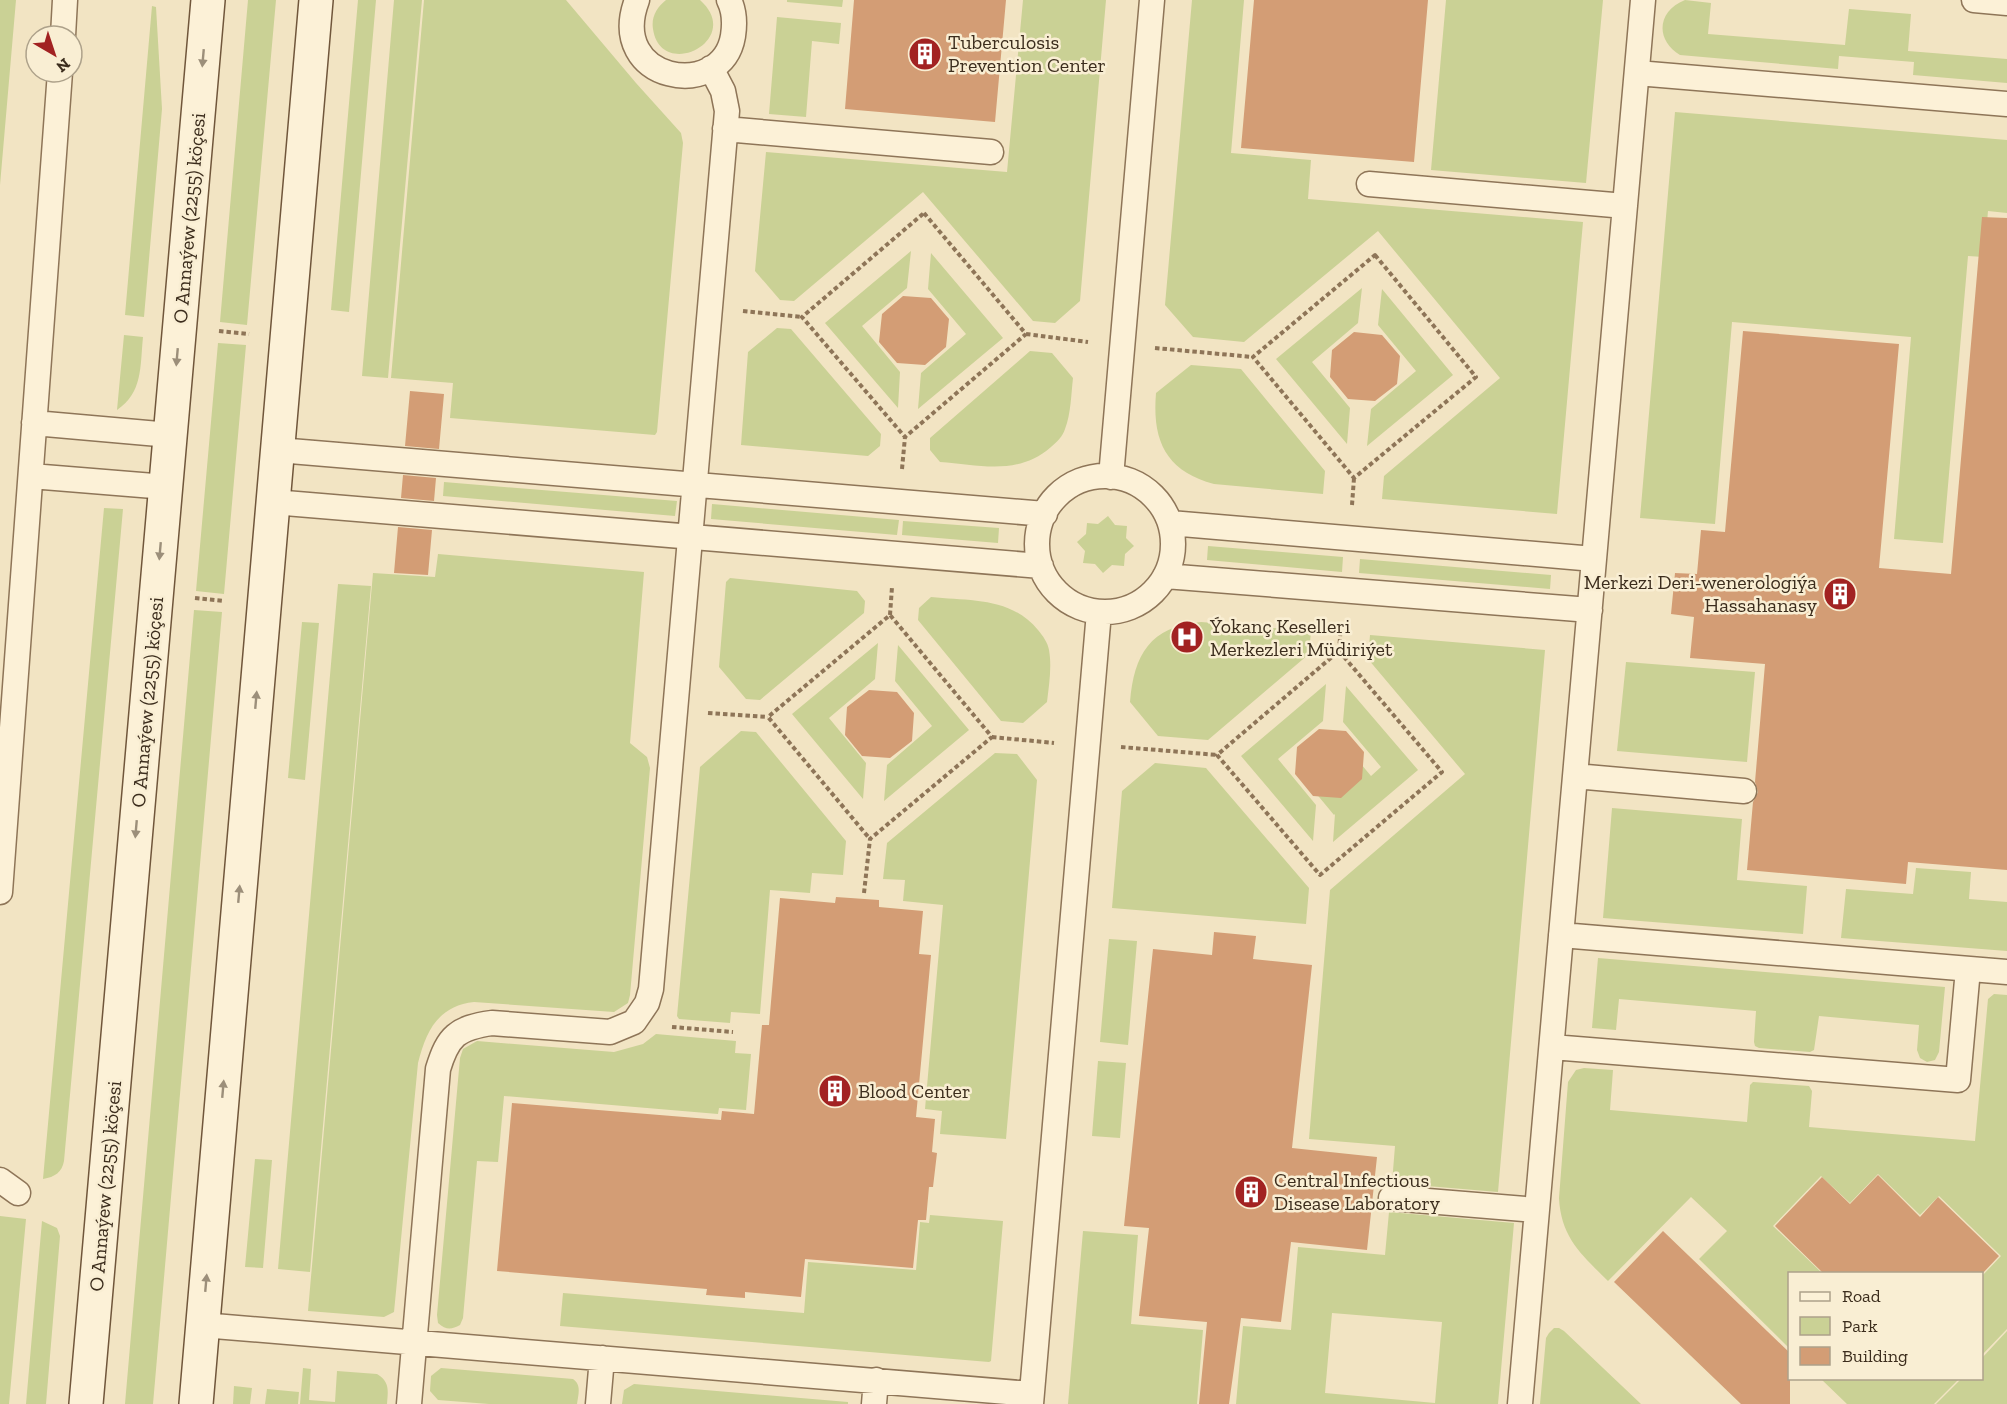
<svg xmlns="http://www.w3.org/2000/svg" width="2007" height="1404" font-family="'Zilla Slab',serif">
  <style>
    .green { fill: #cad195; fill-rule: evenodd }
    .building { fill: #d39d75 }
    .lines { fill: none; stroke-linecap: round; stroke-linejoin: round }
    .service-casing { stroke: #8e7558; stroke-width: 27 }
    .secondary-casing { stroke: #70563b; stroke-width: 36 }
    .path { stroke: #8e7558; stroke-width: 4; stroke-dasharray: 4.5 3; stroke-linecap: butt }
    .service { stroke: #fcf1d7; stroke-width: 24 }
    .secondary { stroke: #fcf1d7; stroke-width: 33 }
    .oneway { fill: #9c8f7a }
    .labels { text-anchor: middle; stroke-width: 5; stroke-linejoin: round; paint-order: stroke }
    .poi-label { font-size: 20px; fill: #3c2d1d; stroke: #f9eed3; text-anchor: start }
    .street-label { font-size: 20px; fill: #3c2d1d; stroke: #f9eed3 }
  </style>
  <rect width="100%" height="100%" fill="#f2e4c3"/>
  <!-- green -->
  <path class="green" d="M 0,0 L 16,0 L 0,185 Z
    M 248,0 L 276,0 L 247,325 L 220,322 Z
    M 358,0 L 376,0 L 349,312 L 331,310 Z
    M 394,0 L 422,0 L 388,378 L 362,376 Z
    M 424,0 L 566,0 L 636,83 L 681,133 L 683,143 L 657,432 L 655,435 L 450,418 L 453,383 L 391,378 Z
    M 666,0 L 700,0 C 745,40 661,82 653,29 C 651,17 657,7 666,0 Z
    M 787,0 L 843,0 L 842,7 L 787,2 Z
    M 1023,0 L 1106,0 L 1080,301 L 1055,323 L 1033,321 L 923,192 L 794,301 L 780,300 L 755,271 L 766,152 L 1007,172 Z
    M 1192,0 L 1244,0 L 1231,153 L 1311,160 L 1308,199 L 1583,222 L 1557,514 L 1382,499 L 1384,476 L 1500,378 L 1378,231 L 1244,342 L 1193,337 L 1165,305 Z
    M 1446,0 L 1603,0 L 1586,183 L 1431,170 Z
    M 1685,0 L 1711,3 L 1708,34 L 1845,45 L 1849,9 L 1911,14 L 1908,51 L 2007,59 L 2007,83 L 1913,75 L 1914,62 L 1839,56 L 1838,69 L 1680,55 C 1655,40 1657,11 1685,0 Z
    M 152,6 L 156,7 L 162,109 L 144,317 L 125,315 Z
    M 777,17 L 841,23 L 839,44 L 812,41 L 806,117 L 769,114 Z
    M 1675,112 L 2007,140 L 2007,213 L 1988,211 L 1984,257 L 1968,256 L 1943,543 L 1894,539 L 1911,337 L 1732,322 L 1715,524 L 1640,518 Z
    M 911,251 L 907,288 L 862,326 L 900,372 L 898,408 L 825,323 Z
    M 931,253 L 1003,338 L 918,409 L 921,373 L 966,334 L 928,289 Z
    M 1362,288 L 1358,323 L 1312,362 L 1350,408 L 1347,444 L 1276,359 Z
    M 1382,289 L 1453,375 L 1367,446 L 1371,409 L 1416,371 L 1378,325 Z
    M 777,328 L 791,329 L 881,434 L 880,446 L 868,456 L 741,445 L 748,352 Z
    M 124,335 L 143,337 C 140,367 143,392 117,410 Z
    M 218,343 L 246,345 L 224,594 L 196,591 Z
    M 1030,351 L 1052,353 L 1073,378 C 1071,395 1071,413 1065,429 C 1063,436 1057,442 1051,447 C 1018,476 980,465 940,462 L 930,450 L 930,438 Z
    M 1191,365 L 1241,369 L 1325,471 L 1323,494 L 1214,484 C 1166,471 1152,441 1156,393 Z
    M 444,482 L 677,501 L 675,516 L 443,496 Z
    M 712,504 L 899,520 L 897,535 L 711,519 Z
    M 104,508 L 123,509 L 64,1161 C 62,1172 55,1177 43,1179 Z
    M 1108,516 L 1115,525 L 1127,526 L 1126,538 L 1134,546 L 1125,554 L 1124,566 L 1112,565 L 1103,573 L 1095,564 L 1083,563 L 1085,551 L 1077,542 L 1086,534 L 1087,523 L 1098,524 Z
    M 903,521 L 999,528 L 998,543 L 902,535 Z
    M 1208,546 L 1343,557 L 1342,572 L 1207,560 Z
    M 438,554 L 644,572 L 630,743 L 647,757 L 650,768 L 630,995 L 628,1003 L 614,1012 L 474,1002 C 438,1006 426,1031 418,1063 L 394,1312 L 384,1317 L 308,1311 L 373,573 L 435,577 Z
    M 1360,559 L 1551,575 L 1550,589 L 1359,573 Z
    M 730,578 L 857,591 L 865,601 L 864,613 L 760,700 L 746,699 L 719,667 L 726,582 Z
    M 338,584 L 371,586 L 310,1272 L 278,1269 Z
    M 931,597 C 970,601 1011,597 1038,630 C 1043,636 1048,643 1049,650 C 1052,667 1049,685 1047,702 L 1023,723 L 1001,721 L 918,620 L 919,608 Z
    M 194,610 L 222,612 L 153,1404 L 125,1404 Z
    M 302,622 L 319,623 L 305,780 L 288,778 Z
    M 1201,622 L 1311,631 L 1309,654 L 1208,740 L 1158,736 L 1130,702 C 1134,654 1150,627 1201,622 Z
    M 1370,635 L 1545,650 L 1498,1192 L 1392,1183 L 1395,1146 L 1309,1139 L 1330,890 L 1465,774 L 1368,659 Z
    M 878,643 L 875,679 L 829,718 L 866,763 L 863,799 L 792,714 Z
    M 898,645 L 969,730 L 884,801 L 887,765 L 932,726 L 895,681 Z
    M 1626,662 L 1755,672 L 1747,762 L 1617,751 Z
    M 1326,684 L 1323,721 L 1278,759 L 1316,805 L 1313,841 L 1241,756 Z
    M 1346,686 L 1418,770 L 1333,842 L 1335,814 L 1334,815 L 1300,774 L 1341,740 L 1371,776 L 1381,767 L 1343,722 Z
    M 741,731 L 756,732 L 846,841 L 843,875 L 812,873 L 810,893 L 770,890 L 760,1014 L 731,1012 L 730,1023 L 679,1019 L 677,1016 L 700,767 Z
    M 995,753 L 1017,754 L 1037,780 L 1006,1139 L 940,1134 L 942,1111 L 925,1109 L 943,905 L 903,901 L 905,880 L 883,879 L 887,843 Z
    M 1155,763 L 1206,768 L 1309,888 L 1306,924 L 1112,908 L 1122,791 Z
    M 1612,808 L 1742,819 L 1737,880 L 1807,886 L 1803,934 L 1603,918 Z
    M 1916,868 L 1971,872 L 1969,899 L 2007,902 L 2007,951 L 1841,938 L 1846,889 L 1913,894 Z
    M 1109,939 L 1137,941 L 1128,1045 L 1100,1042 Z
    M 1598,958 L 1945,987 L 1939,1052 L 1935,1060 L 1927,1062 L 1920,1058 L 1917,1050 L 1919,1025 L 1819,1016 L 1814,1050 L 1810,1052 L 1759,1048 L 1755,1046 L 1754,1042 L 1756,1011 L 1619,999 L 1616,1030 L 1592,1028 Z
    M 1994,994 L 2007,995 L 2007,1329 L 1982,1355 L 1982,1276 L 2001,1256 L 1939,1196 L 1920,1215 L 1878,1174 L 1850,1203 L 1821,1176 L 1773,1226 L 1822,1273 L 1790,1274 L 1789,1348 L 1699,1259 L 1727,1231 L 1691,1197 L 1608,1281 C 1582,1255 1561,1238 1559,1198 L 1568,1082 L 1576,1070 L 1584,1068 L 1613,1070 L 1610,1110 L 1747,1122 L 1750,1085 L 1753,1082 L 1809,1086 L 1812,1091 L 1809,1127 L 1975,1141 L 1988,999 Z
    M 656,1034 L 736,1041 L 735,1053 L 751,1054 L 746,1110 L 719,1108 L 718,1114 L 504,1096 L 498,1162 L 477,1161 L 463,1318 L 460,1325 C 451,1330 446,1330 438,1323 L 437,1315 L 460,1058 L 463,1049 L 477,1041 L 614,1052 L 643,1044 Z
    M 1098,1061 L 1126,1063 L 1120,1138 L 1092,1136 Z
    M 255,1159 L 272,1160 L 263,1268 L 245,1267 Z
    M 1389,1212 L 1514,1223 L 1498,1404 L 1236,1404 L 1243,1326 L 1291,1330 L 1298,1247 L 1385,1255 ZM 1332,1313 L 1442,1322 L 1435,1403 L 1325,1393 Z
    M 930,1215 L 1003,1221 L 991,1361 L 989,1362 L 560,1326 L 563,1293 L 804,1313 L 808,1262 L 916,1270 L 920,1222 L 929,1223 Z
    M 0,1216 L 26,1219 L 9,1404 L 0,1404 Z
    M 42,1221 L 57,1228 L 60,1236 L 46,1404 L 26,1404 Z
    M 1083,1231 L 1138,1235 L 1131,1324 L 1203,1330 L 1197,1404 L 1068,1404 Z
    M 1554,1328 L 1559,1328 L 1564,1331 L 1641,1404 L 1540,1404 L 1546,1338 L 1549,1333 Z
    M 2007,1331 L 2007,1404 L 1936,1404 L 1961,1379 L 1982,1378 L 1982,1358 Z
    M 303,1368 L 311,1369 L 309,1400 L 335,1402 L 337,1371 L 377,1374 C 390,1382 388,1390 387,1404 L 300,1404 Z
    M 441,1368 L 573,1379 C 582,1385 578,1395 577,1404 L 489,1404 L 438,1400 L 430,1391 L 431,1376 Z
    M 1821,1379 L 1959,1379 L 1934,1404 L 1847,1404 Z
    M 634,1384 L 848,1402 L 848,1404 L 622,1404 L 624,1390 Z
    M 234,1386 L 252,1388 L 250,1404 L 233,1404 Z
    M 267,1389 L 299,1392 L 298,1404 L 265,1404 Z"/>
  <!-- building -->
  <path class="building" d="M 854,0 L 1006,0 L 995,122 L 845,109 Z
    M 1254,0 L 1428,0 L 1414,162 L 1241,148 Z
    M 1982,217 L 2007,218 L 2007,870 L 1908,862 L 1906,884 L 1747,870 L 1753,802 L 1758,792 L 1755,782 L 1765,664 L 1690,658 L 1694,617 L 1671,614 L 1675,573 L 1697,574 L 1701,530 L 1725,532 L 1743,331 L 1899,344 L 1879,568 L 1951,574 Z
    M 903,296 L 931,298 L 949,319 L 946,347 L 925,365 L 897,363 L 879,342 L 882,314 Z
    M 1354,332 L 1382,335 L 1400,356 L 1397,384 L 1375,401 L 1348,399 L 1330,377 L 1332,350 Z
    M 410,391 L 444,394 L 439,449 L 405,446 Z
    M 403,475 L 436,478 L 434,501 L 401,498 Z
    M 398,527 L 432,530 L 428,575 L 394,573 Z
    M 869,690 L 897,692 L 914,713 L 912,741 L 890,758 L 862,756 L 845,735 L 847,707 Z
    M 1319,729 L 1346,731 L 1364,752 L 1362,779 L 1341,798 L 1313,796 L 1295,774 L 1297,747 Z
    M 836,897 L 879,900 L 879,907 L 923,911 L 919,954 L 931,955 L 916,1117 L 935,1119 L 932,1152 L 937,1153 L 933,1187 L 929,1187 L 926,1220 L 918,1220 L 913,1268 L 805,1259 L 801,1297 L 745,1292 L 745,1298 L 706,1295 L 707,1289 L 497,1271 L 512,1103 L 721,1120 L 722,1111 L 754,1114 L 762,1025 L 769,1025 L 780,898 L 835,903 Z
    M 1214,932 L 1256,936 L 1253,959 L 1312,965 L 1292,1148 L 1377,1157 L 1367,1250 L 1291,1242 L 1281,1322 L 1241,1318 L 1229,1404 L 1199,1404 L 1207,1322 L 1139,1316 L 1149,1228 L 1124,1226 L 1153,949 L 1212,955 Z
    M 1878,1175 L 1920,1217 L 1938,1197 L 1999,1256 L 1982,1274 L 1824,1274 L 1775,1226 L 1822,1177 L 1850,1204 Z
    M 1663,1231 L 1790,1353 L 1790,1404 L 1741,1404 L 1614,1282 Z"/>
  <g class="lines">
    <!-- service casing -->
    <g class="service-casing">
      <path id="service" d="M 637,0 C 606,82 722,102 733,36 C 735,23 735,12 729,0
        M 1974,0 L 2007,3
        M 63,36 L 65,0
        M 1637,73 L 2007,104
        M 725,129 L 991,152
        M 1369,184 L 1625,206
        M 34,423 L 170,435
        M 278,450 L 1045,514
        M 31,476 L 166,487
        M1037 544a68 68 0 1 1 136 0a68 68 0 1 1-136 0Z
        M 1111,477 L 1152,0
        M 273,502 L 1041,566
        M 1170,523 L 1594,559
        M 1165,576 L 1590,610
        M 1575,776 L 1744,791
        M 0,892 L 60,72
        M 1561,935 L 2007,972
        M 1552,1047 L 1958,1080 L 1968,969
        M 0,1180 L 18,1193
        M 1391,1198 L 1537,1210
        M 202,1325 L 1031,1394
        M 409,1404 L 438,1069 C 448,1036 457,1028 492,1023 L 610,1032 L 634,1022 L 647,1003 L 651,989 L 727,111 L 723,91 L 711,68
        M 598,1404 L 602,1358
        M 874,1404 L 876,1380
        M 1031,1404 L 1099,612
        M 1520,1404 L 1643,0"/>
    </g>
    <!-- secondary casing -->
    <g class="secondary-casing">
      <path id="secondary" d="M 86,1404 L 208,0
        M 196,1404 L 316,0"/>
    </g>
    <!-- path -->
    <path class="path" d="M 924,213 L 1026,334 L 905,437 L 802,317 Z
      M 1375,255 L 1476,377 L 1354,478 L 1253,357 Z
      M 743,311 L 802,317
      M 219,331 L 249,334
      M 1026,334 L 1088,342
      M 1155,348 L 1253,357
      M 902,469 L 905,437
      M 1352,505 L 1354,478
      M 195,598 L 224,601
      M 890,615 L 892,587
      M 1339,651 L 1442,772 L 1320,875 L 1217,755 Z
      M 1339,651 L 1341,625
      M 708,713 L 768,717
      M 992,737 L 1054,743
      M 1121,747 L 1217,755
      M 864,893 L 870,839 L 992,737 L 890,615 L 768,717 L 870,839
      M 672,1027 L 733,1032"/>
    <!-- service -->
    <use href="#service" class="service"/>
    <!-- secondary -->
    <use href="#secondary" class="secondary"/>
  </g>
  <!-- one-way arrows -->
  <defs><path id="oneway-solid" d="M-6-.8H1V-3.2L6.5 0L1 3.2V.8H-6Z" transform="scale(1.5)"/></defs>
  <g class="oneway">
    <use href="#oneway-solid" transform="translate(203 58) rotate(95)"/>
    <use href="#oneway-solid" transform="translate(177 357) rotate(95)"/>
    <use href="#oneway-solid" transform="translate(160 551) rotate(95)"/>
    <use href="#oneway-solid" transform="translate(256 700) rotate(-85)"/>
    <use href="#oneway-solid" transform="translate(136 829) rotate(95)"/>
    <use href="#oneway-solid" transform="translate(239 894) rotate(-85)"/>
    <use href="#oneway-solid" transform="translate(223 1089) rotate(-85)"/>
    <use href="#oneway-solid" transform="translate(206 1283) rotate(-85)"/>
  </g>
  <!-- icons -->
  <defs>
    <g id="building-disc" transform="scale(1.725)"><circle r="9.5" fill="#a22222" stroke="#f9eed3"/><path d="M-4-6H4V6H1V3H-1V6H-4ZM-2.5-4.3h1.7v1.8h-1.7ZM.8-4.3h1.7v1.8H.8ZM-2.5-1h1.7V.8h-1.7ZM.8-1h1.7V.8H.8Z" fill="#fff"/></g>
    <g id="hospital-disc" transform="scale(1.725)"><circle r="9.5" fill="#a22222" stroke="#f9eed3"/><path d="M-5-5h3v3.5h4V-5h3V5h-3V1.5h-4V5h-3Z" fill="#fff"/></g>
  </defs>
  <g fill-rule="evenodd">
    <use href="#building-disc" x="925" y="54"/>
    <use href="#building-disc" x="1840" y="594"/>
    <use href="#hospital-disc" x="1187" y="637"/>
    <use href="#building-disc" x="835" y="1091"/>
    <use href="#building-disc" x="1251" y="1192"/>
  </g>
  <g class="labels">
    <!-- poi labels -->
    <g class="poi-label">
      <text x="948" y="49">Tuberculosis<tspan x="948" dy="23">Prevention Center</tspan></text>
      <text x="1817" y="589" text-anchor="end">Merkezi Deri-wenerologiýa<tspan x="1817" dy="23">Hassahanasy</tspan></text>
      <text x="1210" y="633">Ýokanç Keselleri<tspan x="1210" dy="23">Merkezleri Müdiriýet</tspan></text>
      <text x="858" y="1098">Blood Center</text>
      <text x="1274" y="1187">Central Infectious<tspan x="1274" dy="23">Disease Laboratory</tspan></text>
    </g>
    <!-- street labels -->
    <g class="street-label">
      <text transform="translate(189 218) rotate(-85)" y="7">O Annaýew (2255) köçesi</text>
      <text transform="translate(147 702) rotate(-85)" y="7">O Annaýew (2255) köçesi</text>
      <text transform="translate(105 1186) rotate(-85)" y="7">O Annaýew (2255) köçesi</text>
    </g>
  </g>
  <!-- legend -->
  <rect x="1788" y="1272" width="195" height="108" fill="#f9eed3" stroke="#ada18a" stroke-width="1.5"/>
  <rect x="1800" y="1292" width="30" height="9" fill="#fcf1d7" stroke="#ada18a" stroke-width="1.5"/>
  <text x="1842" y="1302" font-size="18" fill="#3c2d1d">Road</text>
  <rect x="1800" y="1317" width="30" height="18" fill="#cad195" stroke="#ada18a" stroke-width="1.5"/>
  <text x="1842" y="1332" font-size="18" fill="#3c2d1d">Park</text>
  <rect x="1800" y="1347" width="30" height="18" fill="#d39d75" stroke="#ada18a" stroke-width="1.5"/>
  <text x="1842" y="1362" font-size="18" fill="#3c2d1d">Building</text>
  <!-- north arrow -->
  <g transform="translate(54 54) rotate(141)"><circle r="28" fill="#f9eed3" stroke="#ada18a" stroke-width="1.5"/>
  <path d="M0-4.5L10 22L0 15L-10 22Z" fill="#a22222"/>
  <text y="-9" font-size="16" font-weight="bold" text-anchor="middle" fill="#3c2d1d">N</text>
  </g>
</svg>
